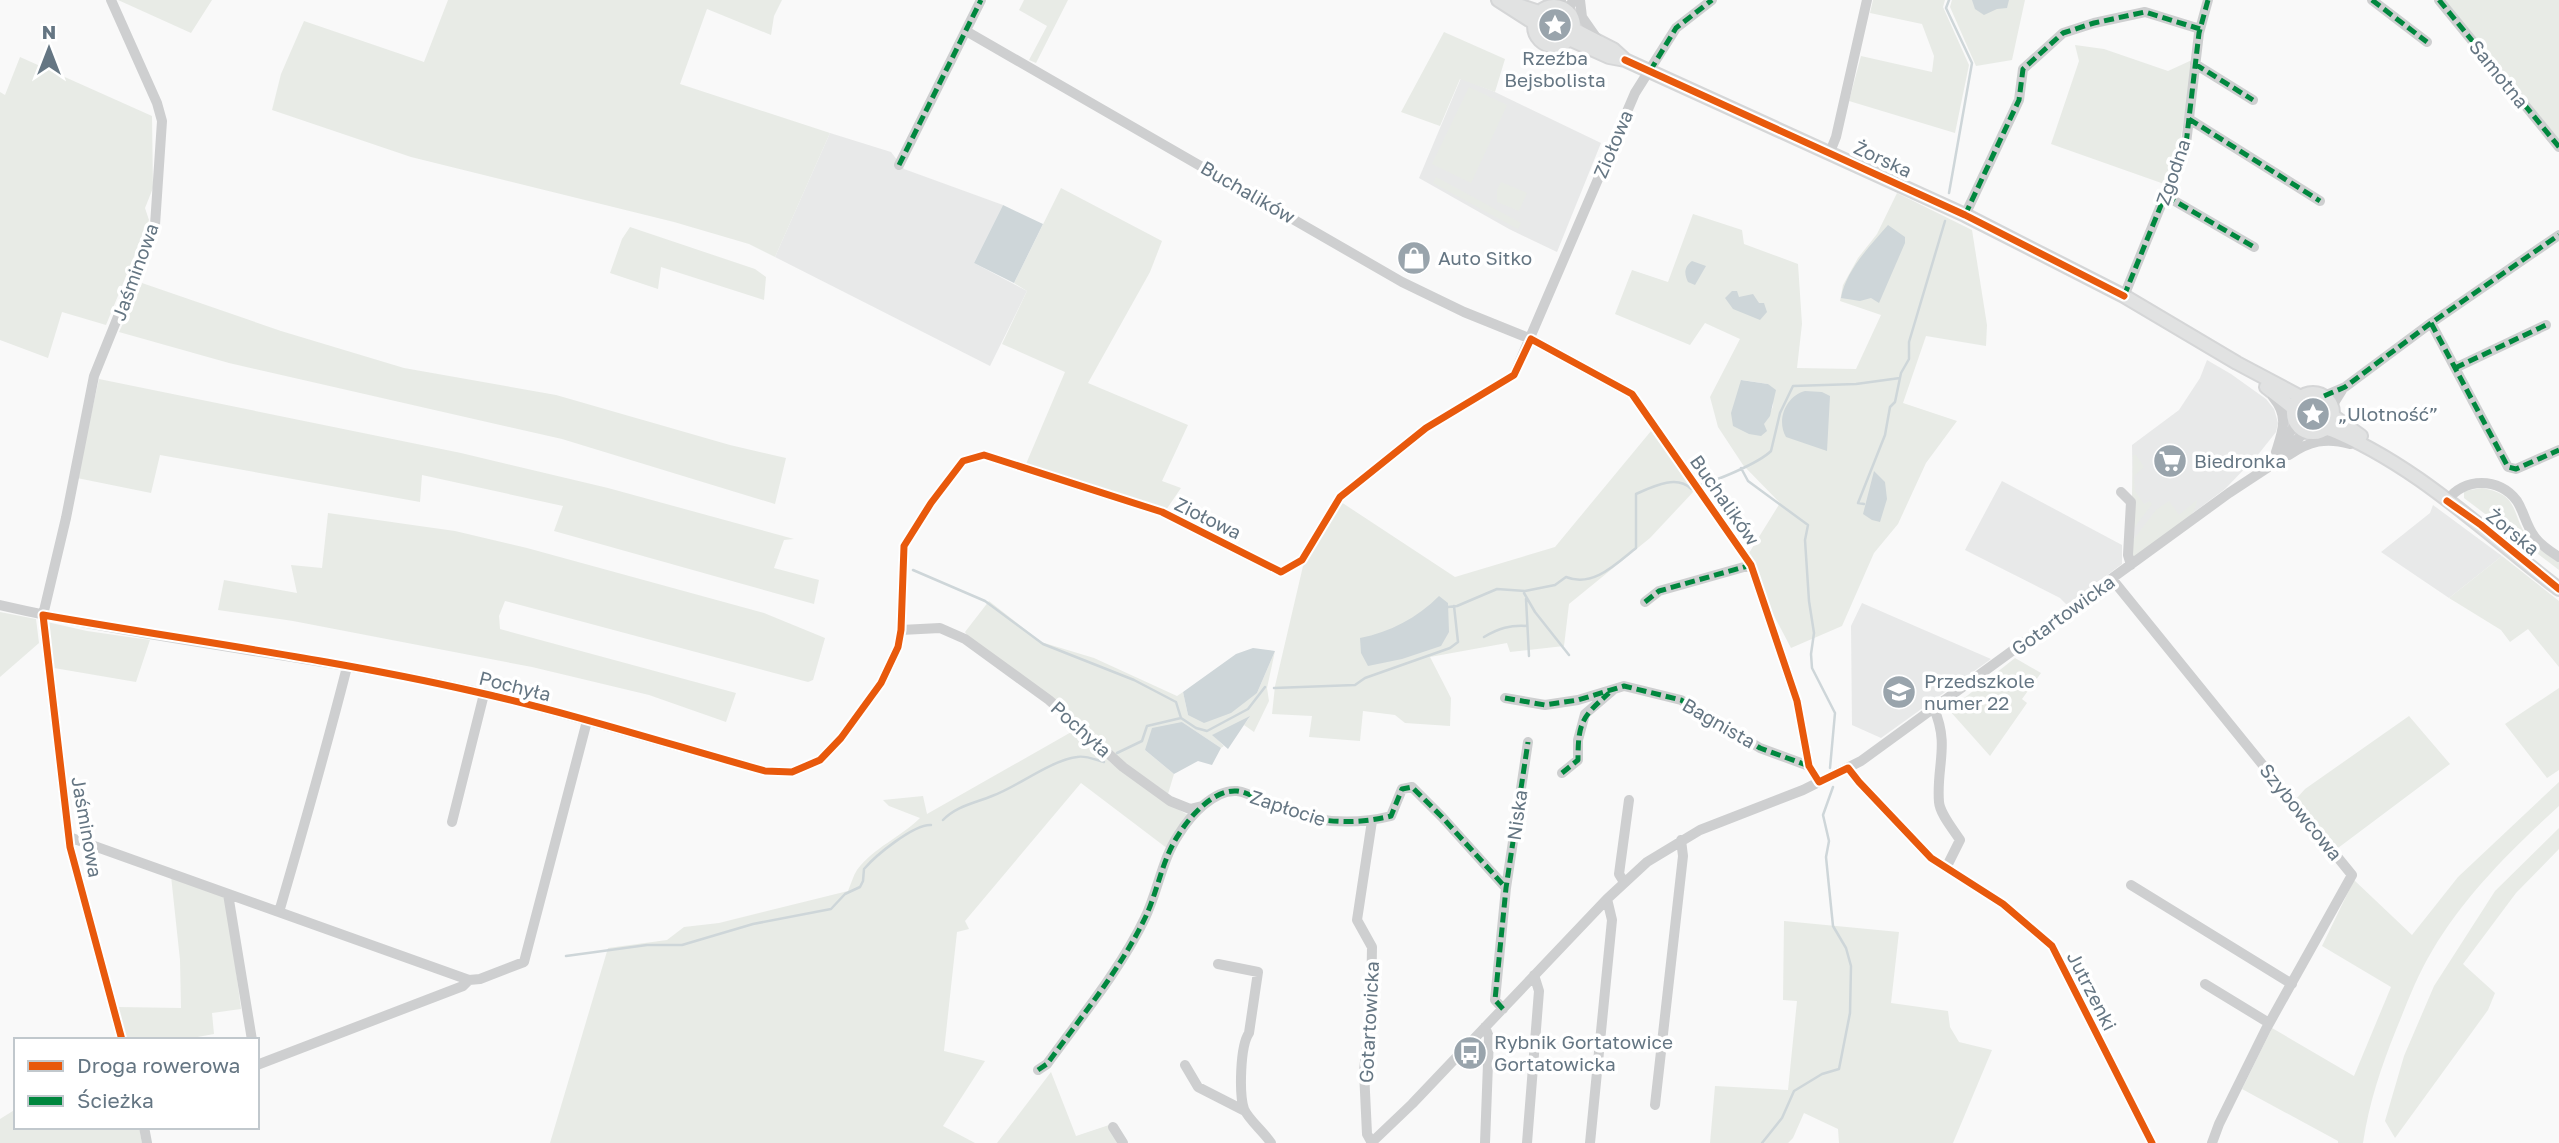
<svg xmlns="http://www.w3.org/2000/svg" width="2559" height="1143" font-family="'Golos Text',sans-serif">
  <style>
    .built { fill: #e8e9e9 }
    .green { fill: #e8ebe6; fill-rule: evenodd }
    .water { fill: #ced6d9 }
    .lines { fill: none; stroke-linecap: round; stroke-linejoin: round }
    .stream { stroke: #ced6d9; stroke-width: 2.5 }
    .major-casing { stroke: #d5d6d7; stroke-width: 16 }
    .minor { stroke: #cecfd0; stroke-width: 10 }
    .major { stroke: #e1e2e2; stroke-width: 12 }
    .quiet { stroke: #00873e; stroke-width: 5; stroke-dasharray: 10 5; stroke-linecap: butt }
    .cycleway-casing { stroke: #fff; stroke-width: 11 }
    .cycleway { stroke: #e8590c; stroke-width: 7 }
    .labels { text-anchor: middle; stroke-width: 7; stroke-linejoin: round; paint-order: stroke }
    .poi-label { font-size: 19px; fill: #657683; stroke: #fff; text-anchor: start }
    .street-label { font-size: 19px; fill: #657683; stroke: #fff }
  </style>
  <rect width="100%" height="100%" fill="#f9f9f9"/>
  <!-- built -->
  <path class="built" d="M 1461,78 L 1495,92 L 1601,143 L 1557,252 L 1509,229 L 1419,178 Z
    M 830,133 L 891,152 L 904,169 L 1003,205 L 974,263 L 1027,291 L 990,366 L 775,257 Z
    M 2207,360 L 2231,374 L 2266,399 L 2274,409 L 2278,423 L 2276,432 L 2257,456 L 2225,489 L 2134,557 L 2132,445 L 2179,410 L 2200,378 Z
    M 2002,481 L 2122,545 L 2122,564 L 2067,605 L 2060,598 L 1965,550 Z
    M 2433,505 L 2502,556 L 2449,598 L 2381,552 L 2430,513 Z
    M 1862,603 L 1991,659 L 1881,738 L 1852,725 L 1851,626 Z"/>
  <!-- green -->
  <path class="green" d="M 118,0 L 212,0 L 191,33 Z
    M 448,0 L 782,0 L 774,16 L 771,35 L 707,9 L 680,84 L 830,133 L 775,257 L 749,244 L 674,222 L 411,157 L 272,110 L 281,74 L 304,21 L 424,62 Z
    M 1024,0 L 1068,0 L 1036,63 L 1029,60 L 1047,26 L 1019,10 Z
    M 1873,0 L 1945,0 L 1943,7 L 1969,65 L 1955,133 L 1849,101 L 1861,56 L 1932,72 L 1934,56 L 1922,24 L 1870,13 Z
    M 1952,0 L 2025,0 L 2012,60 L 1976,66 L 1950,7 Z
    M 2444,0 L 2559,0 L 2559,147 Z
    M1540 26a14 14 0 1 1 28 0a14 14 0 1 1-28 0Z
    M 1444,32 L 1505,59 L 1495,92 L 1460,79 L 1440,126 L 1401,112 Z
    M 2075,45 L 2104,49 L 2168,71 L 2192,60 C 2186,103 2183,145 2167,185 L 2051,144 L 2079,61 Z
    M 20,57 L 152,116 L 153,188 L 145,208 L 149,220 L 106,325 L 62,312 L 48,358 L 0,340 L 0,92 L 5,95 Z
    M 1469,87 L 1507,105 L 1471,183 L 1432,164 Z
    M 1436,177 L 1521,223 L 1518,229 L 1433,183 Z
    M 1501,182 L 1527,193 L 1519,211 L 1497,202 L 1497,190 Z
    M 1061,188 L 1162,241 L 1150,272 L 1088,383 L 1188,425 L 1162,481 L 1181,488 L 1166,510 L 1026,464 L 1065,372 L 1002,344 L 1027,291 L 1014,283 Z
    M 1897,193 L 1972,230 L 1987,325 L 1986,346 L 1926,336 L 1903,403 L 1957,421 L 1926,463 L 1898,524 L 1874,553 L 1842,626 L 1791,648 L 1772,612 L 1749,553 L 1780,503 L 1743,465 L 1718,427 L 1710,397 L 1740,339 L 1705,323 L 1690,345 L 1615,314 L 1632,270 L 1668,282 L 1693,214 L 1742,230 L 1744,244 L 1798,264 L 1802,324 L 1797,368 L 1856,369 L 1881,315 L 1840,301 L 1843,285 L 1858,258 L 1877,234 ZM 1742,380 L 1768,384 C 1776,408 1775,404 1763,424 Z
    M 630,227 L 755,269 L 766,277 L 764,300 L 661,267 L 658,289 L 610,273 L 622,239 Z
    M 142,283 L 281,331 L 404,368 L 556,395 L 730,445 L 786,458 L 775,504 L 562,439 L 229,363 L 119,332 Z
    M 99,379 L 461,453 L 608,488 L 794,539 L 784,540 L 774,568 L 819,580 L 814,604 L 554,531 L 563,506 L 422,475 L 420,502 L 160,455 L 151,493 L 77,478 Z
    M2299 413a14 14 0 1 1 28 0a14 14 0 1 1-28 0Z
    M 1651,431 L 1695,490 L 1650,538 L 1569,604 L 1564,646 L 1510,652 L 1507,643 L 1430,657 L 1451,698 L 1450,726 L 1405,723 L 1395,715 L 1363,711 L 1360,741 L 1309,737 L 1312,716 L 1272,714 L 1275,686 L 1303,566 L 1341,502 L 1455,577 L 1555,547 Z
    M 2133,455 L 2136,455 L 2144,467 L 2134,476 L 2135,491 L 2144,504 L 2150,501 L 2152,504 L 2131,532 Z
    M 2482,488 C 2521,495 2510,513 2528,538 C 2535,548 2549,555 2559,562 L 2559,570 L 2464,498 L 2464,491 Z
    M 2197,500 C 2195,526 2154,543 2134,557 L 2131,556 L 2131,543 L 2156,510 L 2169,501 L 2179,515 Z
    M 328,513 L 455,531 L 527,548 L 764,613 L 825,638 L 813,680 L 808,682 L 505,601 L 499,616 L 500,629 L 736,693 L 726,722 L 649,695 L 532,667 L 293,621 L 218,610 L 224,580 L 297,593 L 291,565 L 322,568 Z
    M 2502,556 L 2559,601 L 2559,667 L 2528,629 L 2510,642 L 2501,630 L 2449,598 Z
    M 989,601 L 1041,642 L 1094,658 L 1177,696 L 1183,692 L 1188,715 L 1257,693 L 1275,651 L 1267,688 L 1269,701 L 1254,732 L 1244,725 L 1249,718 L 1213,735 L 1224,746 L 1221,748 L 1182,722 L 1145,750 L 1174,774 L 1168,794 L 1119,759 L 970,640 L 965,632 Z
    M 0,612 L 36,619 L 39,643 L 0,677 Z
    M 47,622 L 87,631 L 150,640 L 136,682 L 54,668 Z
    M 2015,658 L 2041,673 L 2022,699 L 2027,703 L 1990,756 L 1949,710 Z
    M 2559,688 L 2559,770 L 2547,778 L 2505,724 Z
    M 2409,716 L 2450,764 L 2338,848 L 2296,799 L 2305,789 Z
    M 1073,731 C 1109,763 1146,791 1188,815 L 1171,838 L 1168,849 L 1081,783 L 965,921 L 969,929 L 957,932 L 944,1051 L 985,1061 L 943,1126 L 975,1143 L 550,1143 L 608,948 L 667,940 L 684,927 L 719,923 L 848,891 C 851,884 853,876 857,870 C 873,848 901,837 920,818 L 889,806 L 883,800 L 923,796 L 927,814 Z
    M 2559,782 L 2559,806 C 2511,850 2465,895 2432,951 C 2417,976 2407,1003 2396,1030 C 2381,1067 2369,1103 2363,1143 L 2338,1143 L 2338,1141 L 2242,1089 L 2272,1028 L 2354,1076 L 2391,987 L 2322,946 L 2354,880 L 2412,935 L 2458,877 Z
    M 2559,828 L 2559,849 L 2516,893 L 2463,964 L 2495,993 L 2488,1010 L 2395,1138 L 2385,1121 L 2404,1056 L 2434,986 L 2495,891 Z
    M 171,876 L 226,895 L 241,1009 L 212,1013 L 214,1034 L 181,1040 L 126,1040 L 118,1007 L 181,1008 L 180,960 Z
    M 1784,921 L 1899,932 L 1891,1003 L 1948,1011 L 1950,1027 L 1959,1042 L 1992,1050 L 1953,1143 L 1839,1143 L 1838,1129 L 1804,1113 L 1793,1138 L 1788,1143 L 1710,1143 L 1715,1086 L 1788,1090 L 1797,1001 L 1783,1000 Z
    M 1051,1072 L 1076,1136 L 1109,1125 L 1118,1143 L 997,1143 Z
    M 16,1109 L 16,1127 L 139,1127 L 142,1143 L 0,1143 L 0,1119 Z"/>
  <!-- water -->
  <path class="water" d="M 1972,0 L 2009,0 L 2007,8 L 1997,9 L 1984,15 L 1975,9 Z
    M 1003,205 L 1043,224 L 1014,283 L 974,263 Z
    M 1888,225 L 1905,237 L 1905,243 L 1879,303 L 1871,298 L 1860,301 L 1841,298 C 1846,270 1870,246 1888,225 Z
    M 1692,261 L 1706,266 L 1695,285 L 1688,282 C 1684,274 1684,267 1692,261 Z
    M 1732,291 L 1737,291 L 1739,297 L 1753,294 L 1759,303 L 1764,303 L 1767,312 L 1760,320 L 1733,309 L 1725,298 Z
    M 1741,380 L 1768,384 L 1776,390 L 1770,416 L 1764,424 L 1767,431 L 1761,436 L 1749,434 L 1733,426 L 1731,413 Z
    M 1805,391 L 1822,392 L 1830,396 L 1827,451 L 1786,437 C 1776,420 1786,396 1805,391 Z
    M 1874,471 L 1885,482 L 1887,499 L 1880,522 L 1872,520 L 1863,514 Z
    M 1439,596 L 1448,603 L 1449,632 L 1441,646 L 1402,659 L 1368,666 L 1361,653 L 1360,638 C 1390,632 1417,618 1439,596 Z
    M 1253,648 L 1275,651 L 1257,693 L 1231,713 L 1204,723 L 1188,715 L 1183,692 L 1236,654 Z
    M 1250,716 L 1228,749 L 1212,735 Z
    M 1182,722 L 1221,748 L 1212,765 L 1198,761 L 1174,774 L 1145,750 L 1152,728 Z"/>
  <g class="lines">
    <!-- stream -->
    <path class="stream" d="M 1949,0 L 1946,8 L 1972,63 L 1949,193
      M 1741,468 L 1748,481 L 1808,525 L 1805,540 L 1809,601 L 1814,633 L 1811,654 L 1812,668 L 1835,713 L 1830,768
      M 1698,484 C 1714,483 1760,462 1771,451 L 1780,413 L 1793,386 L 1856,384 L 1900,378
      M 1864,504 L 1858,503 L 1885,435 L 1890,407 L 1895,402 L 1901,373 L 1909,359 L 1909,342 L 1945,221
      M 913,570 L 985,601 L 1043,644 L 1134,680 L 1176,702 L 1181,718
      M 1524,593 L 1535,612 L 1569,655
      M 1526,599 L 1529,656
      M 1448,607 L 1457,606 L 1497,589 L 1525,591 L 1555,585 L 1566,577 C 1593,588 1616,564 1636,548 L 1636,494 C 1652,487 1677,474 1691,489
      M 1484,637 C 1499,628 1510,625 1527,626
      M 1274,688 L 1355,685 L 1365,678 L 1450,648 L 1458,642 L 1454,606
      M 1117,753 L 1142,741 L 1147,726 L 1181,718 L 1196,728 L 1207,731 L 1248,709 L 1265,687
      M 943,820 C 956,806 975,803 992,796 C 1019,786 1049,761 1077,757 C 1085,755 1096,760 1104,762
      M 566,956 L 647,945 L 682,945 L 753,924 L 831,909 L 845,894 L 860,887 L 863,881 L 864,869 C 876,855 914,824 931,825
      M 1762,1143 L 1782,1118 L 1794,1091 L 1822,1074 L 1839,1069 L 1850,1013 L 1851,966 L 1846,948 L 1833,926 L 1828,877 L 1826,857 L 1829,841 L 1823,815 L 1833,787"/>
    <!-- major casing -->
    <g class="major-casing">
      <path id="major" d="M 1498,0 L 1534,23
        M 1506,1 L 1539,12
        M1534 26a20 20 0 1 1 40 0a20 20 0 1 1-40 0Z
        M 1574,29 L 1613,49 L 1624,59
        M 1569,39 L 1609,57 L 1625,60 L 1965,215 L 2124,296 L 2237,363 L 2301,397
        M 2266,387 L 2293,408
        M2293 413a20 20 0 1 1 40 0a20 20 0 1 1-40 0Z
        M 2333,416 L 2361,436
        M 2326,428 C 2415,463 2484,532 2559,589"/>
    </g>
    <!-- minor -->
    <path class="minor" d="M 111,0 L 157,103 L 162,121 L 155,225 L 94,376 L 66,518 L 43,615 L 70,847 L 122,1040
      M 1580,0 L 1582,17 L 1598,40
      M 2372,0 L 2427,42
      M 2439,0 L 2559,147
      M 1558,6 L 1561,0
      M 1568,11 L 1573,0
      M 966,31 L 1402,282 L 1464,312 L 1531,339 L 1632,394 L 1751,565 L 1797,701 L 1809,766 L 1819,782
      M 2195,64 L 2253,100
      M 2189,119 L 2320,201
      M 1830,152 L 1836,137 L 1867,0
      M 899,165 L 981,0
      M 2166,196 L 2254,247
      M 1965,215 L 2019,100 L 2023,69 L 2063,33 L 2094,23 L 2145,12 L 2200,29
      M 2124,296 L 2186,144 L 2199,33 L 2208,0
      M 2431,323 L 2508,467 L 2516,469 L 2559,450
      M 2455,368 L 2546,325
      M 2324,396 L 2345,387 L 2431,323 L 2559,235
      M 2273,397 C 2289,416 2283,430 2276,452
      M 2332,406 L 2342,390
      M 2282,443 L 2296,424
      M 2289,455 C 2309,441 2326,437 2350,444
      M 2121,492 L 2131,502 L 2128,555 L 2131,565
      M 2447,501 C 2463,477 2500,477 2517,501 C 2524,512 2526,525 2534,536 C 2540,545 2550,551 2559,557
      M 2112,579 L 2352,875 L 2266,1029 L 2219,1124 L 2212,1143
      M 1645,602 L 1659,591 L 1751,565
      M 0,605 C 134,636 271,651 407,677 C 528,700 646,738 765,771 L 792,772 L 820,760 L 841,738 L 881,683 L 898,647 L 901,630 L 904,546 L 931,503 L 963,461 L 984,455 L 1162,512 L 1281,572 L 1302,560 L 1340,497 L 1426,428 L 1514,375 L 1635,93 L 1676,28 L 1712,0
      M 901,630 L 940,628 L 965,639 L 1049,700 L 1123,767 L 1170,801 L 1190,809 L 1202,806
      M 1505,698 L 1545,705 L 1578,700 L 1624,686 L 1681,700 L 1760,748 L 1809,766
      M 1934,709 C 1950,745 1936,767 1939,802 C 1940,814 1953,829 1960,840 L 1946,868
      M 1848,768 L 1859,782 L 1931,858 L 2003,904 L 2052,946 L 2152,1143
      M 1562,773 L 1578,760 L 1578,740 L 1585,714 L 1612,691
      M 1372,821 L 1357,920 L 1372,947 L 1371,1005 L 1364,1071 L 1367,1134 L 1372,1143
      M 452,822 L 484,694
      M 69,837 L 469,980 L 480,979 L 524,962 L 587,721
      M 1624,882 L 1619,874 L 1629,800
      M 2131,885 L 2292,984
      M 228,894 L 252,1040
      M 279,912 C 303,830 326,749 347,667
      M 1218,964 L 1258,972 L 1249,1033 C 1240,1046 1239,1094 1244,1109 C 1248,1119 1264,1132 1271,1143
      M 2205,984 L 2269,1023
      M 1503,1009 L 1495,1000 L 1506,888 L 1528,742
      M 1485,1027 L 1489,1037 L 1485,1143
      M 257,1065 L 463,986 L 469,980
      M 1185,1065 L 1198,1087 L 1245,1111
      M 1038,1070 L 1047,1064 C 1081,1017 1120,970 1145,918 C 1158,891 1162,859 1179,834 C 1190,816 1214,789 1237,791 C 1249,792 1264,803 1276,808 C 1313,822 1352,826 1391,816 L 1402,789 L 1412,787 L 1442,817 L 1506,888
      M 1655,1105 L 1683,856 L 1681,840
      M 144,1127 L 147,1143
      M 1113,1127 L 1123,1143
      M 1371,1143 L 1412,1104 L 1607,899 L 1647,862 L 1700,830 L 1803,790 L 1861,761 L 2229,493 L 2267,468 L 2305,432
      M 1527,1143 L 1539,991 L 1534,975
      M 1590,1143 L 1612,920 L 1607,899"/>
    <!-- major -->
    <use href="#major" class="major"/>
    <!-- quiet -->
    <path class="quiet" d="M 2372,0 L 2427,42
      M 2439,0 L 2559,147
      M 2195,64 L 2253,100
      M 1650,71 L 1676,28 L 1712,0
      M 2189,119 L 2320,201
      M 899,165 L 981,0
      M 2166,196 L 2254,247
      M 1965,215 L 2019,100 L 2023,69 L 2063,33 L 2094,23 L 2145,12 L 2200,29
      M 2124,296 L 2186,144 L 2199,33 L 2208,0
      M 2431,323 L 2508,467 L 2516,469 L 2559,450
      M 2455,368 L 2546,325
      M 2324,396 L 2345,387 L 2431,323 L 2559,235
      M 1645,602 L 1659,591 L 1751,565
      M 1505,698 L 1545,705 L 1578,700 L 1624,686 L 1681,700 L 1760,748 L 1809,766
      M 1562,773 L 1578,760 C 1578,722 1582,717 1609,693
      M 1503,1009 L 1495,1000 L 1506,888 L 1528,742
      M 1038,1070 L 1047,1064 C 1081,1017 1120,970 1145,918 C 1158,891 1162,859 1179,834 C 1190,816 1214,789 1237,791 C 1249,792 1264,803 1276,808 C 1313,822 1352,826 1391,816 L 1402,789 L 1412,787 L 1442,817 L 1506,888"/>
    <!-- cycleway casing -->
    <g class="cycleway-casing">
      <path id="cycleway" d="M 1625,60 L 1965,215 L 2124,296
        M 2447,501 L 2481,525 L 2559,589
        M 122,1040 L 70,847 L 43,615 C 186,640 331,659 472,691 C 571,713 668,744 765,771 L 792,772 L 820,760 L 841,738 L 881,683 L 898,647 L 901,630 L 904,546 L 931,503 L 963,461 L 984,455 L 1162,512 L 1281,572 L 1302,560 L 1340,497 L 1426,428 L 1514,375 L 1531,339 L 1632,394 L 1751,565 L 1797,701 L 1809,766 L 1819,782 L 1848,768 L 1859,782 L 1931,858 L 2003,904 L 2052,946 L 2152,1143"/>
    </g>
    <!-- cycleway -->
    <use href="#cycleway" class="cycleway"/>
  </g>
  <!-- icons -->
  <defs>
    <g id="sight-disc" transform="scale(1.75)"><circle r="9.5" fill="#99a4ac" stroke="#fff"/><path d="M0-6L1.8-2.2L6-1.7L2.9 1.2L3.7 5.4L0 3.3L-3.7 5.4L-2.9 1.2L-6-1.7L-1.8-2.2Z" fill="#fff"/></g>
    <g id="shop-disc" transform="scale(1.75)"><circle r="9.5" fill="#99a4ac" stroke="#fff"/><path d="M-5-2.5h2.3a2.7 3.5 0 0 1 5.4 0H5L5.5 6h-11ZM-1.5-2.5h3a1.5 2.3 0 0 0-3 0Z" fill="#fff"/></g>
    <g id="supermarket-disc" transform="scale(1.75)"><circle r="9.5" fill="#99a4ac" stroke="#fff"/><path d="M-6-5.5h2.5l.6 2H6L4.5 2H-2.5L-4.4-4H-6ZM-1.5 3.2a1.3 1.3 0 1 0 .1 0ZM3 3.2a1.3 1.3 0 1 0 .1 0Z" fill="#fff"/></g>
    <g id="school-disc" transform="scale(1.75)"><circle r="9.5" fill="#99a4ac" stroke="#fff"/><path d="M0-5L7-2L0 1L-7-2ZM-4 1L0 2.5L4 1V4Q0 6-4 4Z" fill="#fff"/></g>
    <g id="bus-disc" transform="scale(1.75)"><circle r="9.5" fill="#99a4ac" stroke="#fff"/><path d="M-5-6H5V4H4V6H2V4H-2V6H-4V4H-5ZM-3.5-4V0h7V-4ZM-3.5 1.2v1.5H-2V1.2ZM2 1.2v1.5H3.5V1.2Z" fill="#fff"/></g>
  </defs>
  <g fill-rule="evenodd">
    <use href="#sight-disc" x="1555" y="25"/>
    <use href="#shop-disc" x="1414" y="258"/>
    <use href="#sight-disc" x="2313" y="414"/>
    <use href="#supermarket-disc" x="2170" y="461"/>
    <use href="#school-disc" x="1899" y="692"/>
    <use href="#bus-disc" x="1470" y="1053"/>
  </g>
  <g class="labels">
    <!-- poi labels -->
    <g class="poi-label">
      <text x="1555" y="65" text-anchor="middle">Rzeźba<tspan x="1555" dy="22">Bejsbolista</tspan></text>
      <text x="1438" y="265">Auto Sitko</text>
      <text x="2338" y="421">„Ulotność”</text>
      <text x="2194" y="468">Biedronka</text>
      <text x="1924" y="688">Przedszkole<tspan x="1924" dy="22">numer 22</tspan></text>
      <text x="1494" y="1049">Rybnik Gortatowice<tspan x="1494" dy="22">Gortatowicka</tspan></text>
    </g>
    <!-- street labels -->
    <g class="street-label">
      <text transform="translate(2499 74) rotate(51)" y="7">Samotna</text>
      <text transform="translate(1613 144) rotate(-67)" y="7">Ziołowa</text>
      <text transform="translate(1883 159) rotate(25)" y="7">Żorska</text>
      <text transform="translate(2173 172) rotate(-71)" y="7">Zgodna</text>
      <text transform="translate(1248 192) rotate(30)" y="7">Buchalików</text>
      <text transform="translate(135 272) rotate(-70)" y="7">Jaśminowa</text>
      <text transform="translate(1725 500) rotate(55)" y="7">Buchalików</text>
      <text transform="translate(1208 518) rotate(26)" y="7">Ziołowa</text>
      <text transform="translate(2513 532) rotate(39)" y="7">Żorska</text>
      <text transform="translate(2063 615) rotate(-36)" y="7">Gotartowicka</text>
      <text transform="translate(515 686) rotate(14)" y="7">Pochyła</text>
      <text transform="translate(1719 723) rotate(30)" y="7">Bagnista</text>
      <text transform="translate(1081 729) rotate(42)" y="7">Pochyła</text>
      <text transform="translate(1288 808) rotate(18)" y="7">Zapłocie</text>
      <text transform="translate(2301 812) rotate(51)" y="7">Szybowcowa</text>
      <text transform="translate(1517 815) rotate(-82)" y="7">Niska</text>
      <text transform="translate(87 827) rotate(80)" y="7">Jaśminowa</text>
      <text transform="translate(2092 991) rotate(63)" y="7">Jutrzenki</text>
      <text transform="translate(1369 1022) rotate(-87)" y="7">Gotartowicka</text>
    </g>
  </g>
  <!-- legend -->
  <rect x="14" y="1038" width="245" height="91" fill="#ffffff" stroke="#c1c8cd" stroke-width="2"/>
  <rect x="28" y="1061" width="35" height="10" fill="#e8590c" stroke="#c1c8cd" stroke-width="2"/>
  <text x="77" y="1073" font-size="21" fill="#657683">Droga rowerowa</text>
  <rect x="28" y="1096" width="35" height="10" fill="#00873e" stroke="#c1c8cd" stroke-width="2"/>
  <text x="77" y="1108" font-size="21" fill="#657683">Ścieżka</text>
  <!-- north arrow -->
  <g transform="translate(49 49)" stroke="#ffffff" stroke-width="5" paint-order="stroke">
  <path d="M0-5L12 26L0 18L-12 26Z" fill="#657683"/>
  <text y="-10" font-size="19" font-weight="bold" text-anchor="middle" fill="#657683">N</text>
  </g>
</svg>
